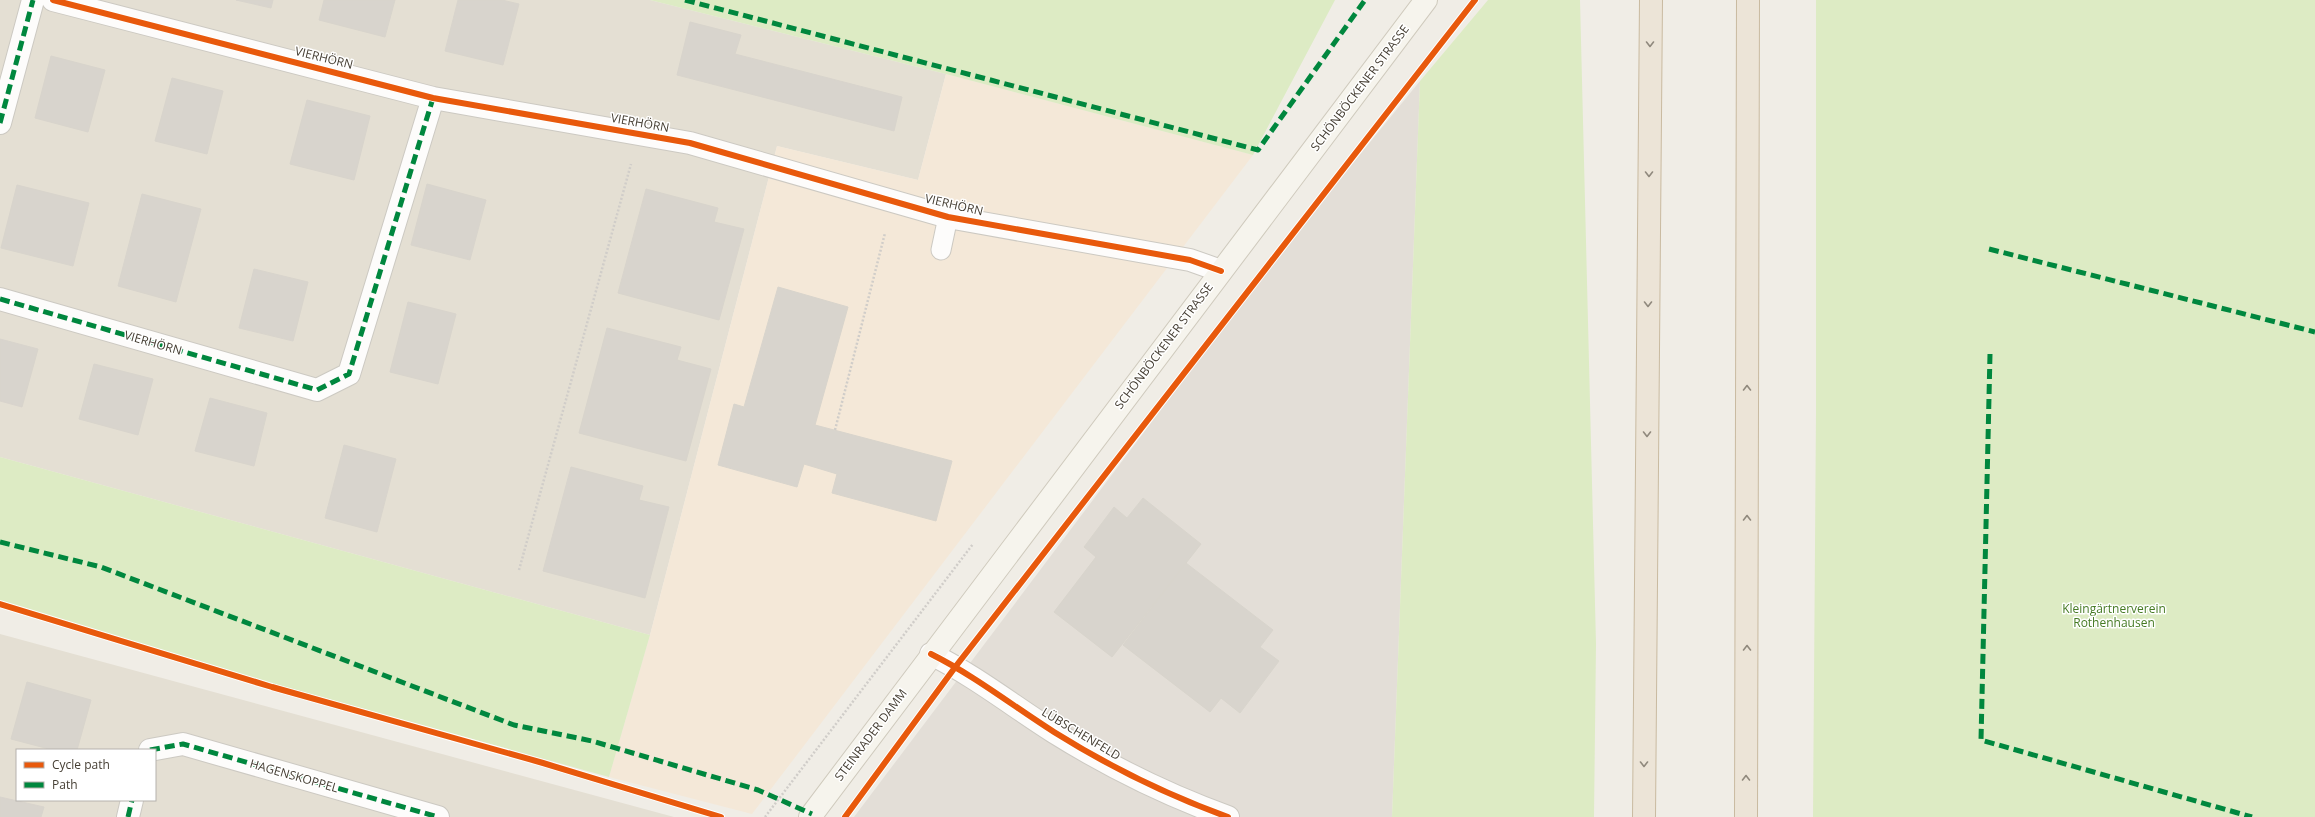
<svg xmlns="http://www.w3.org/2000/svg" width="2315" height="817" font-family="'Open Sans',sans-serif">
  <style>
    .residential { fill: #e4dfd3; fill-rule: evenodd }
    .commercial { fill: #f4e8d8 }
    .industrial { fill: #e3ded7 }
    .green { fill: #ddebc4 }
    .building { fill: #d8d4cd; stroke: #d8d4cc }
    .lines { fill: none; stroke-linecap: round; stroke-linejoin: round }
    .lane-casing { stroke: #ccc9c2; stroke-width: 21 }
    .street-casing { stroke: #ccc9c2; stroke-width: 24 }
    .secondary-casing { stroke: #cfcabd; stroke-width: 24 }
    .highway-casing { stroke: #c9baa0; stroke-width: 24 }
    .path { stroke: #d0cdc9; stroke-width: 2.5; stroke-dasharray: 2 2; stroke-linecap: butt }
    .lane { stroke: #fdfcfb; stroke-width: 19 }
    .street { stroke: #fdfcfb; stroke-width: 22 }
    .secondary { stroke: #f6f4ed; stroke-width: 22 }
    .highway { stroke: #ece4d7; stroke-width: 22 }
    .quiet { stroke: #00873e; stroke-width: 5; stroke-dasharray: 10 5; stroke-linecap: butt }
    .cycleway-casing { stroke: #fff; stroke-width: 8 }
    .cycleway { stroke: #e8590c; stroke-width: 6 }
    .oneway { stroke: #90897d }
    .labels { text-anchor: middle; stroke-width: 3; stroke-linejoin: round; paint-order: stroke }
    .street-label { font-size: 12px; fill: #453e33; stroke: #fff }
    .park-label { font-size: 12px; fill: #457a23; stroke: #fff }
  </style>
  <rect width="100%" height="100%" fill="#f0ede6"/>
  <!-- residential -->
  <path class="residential" d="M 0,0 L 650,0 L 946,74 L 918,180 L 777,146 L 650,635 L 0,457 Z
    M 0,634 L 674,817 L 0,817 ZM 17,750 L 155,750 L 155,800 L 17,800 Z"/>
  <!-- commercial -->
  <path class="commercial" d="M 946,74 L 1253,155 L 752,814 L 609,777 L 650,635 L 777,146 L 918,180 Z"/>
  <!-- industrial -->
  <path class="industrial" d="M 1420,81 L 1392,817 L 854,817 L 1273,261 Z"/>
  <!-- green -->
  <path class="green" d="M 650,0 L 1335,0 L 1253,155 L 946,74 Z
    M 1488,0 L 1580,0 L 1596,644 L 1594,817 L 1392,817 L 1420,81 Z
    M 1816,0 L 2315,0 L 2315,817 L 1813,817 L 1816,412 Z
    M 0,457 L 650,635 L 609,777 L 0,608 Z"/>
  <!-- building -->
  <path class="building" d="M 236,0 L 273,0 L 271,8 Z
    M 324,0 L 395,0 L 385,37 L 319,20 Z
    M 458,0 L 502,0 L 519,4 L 503,65 L 445,51 Z
    M 690,22 L 741,35 L 735,54 L 902,97 L 894,131 L 677,75 Z
    M 51,56 L 105,70 L 88,132 L 35,118 Z
    M 172,78 L 223,91 L 207,154 L 155,141 Z
    M 307,100 L 370,116 L 354,180 L 290,164 Z
    M 427,184 L 486,200 L 470,260 L 411,245 Z
    M 17,185 L 89,203 L 73,266 L 1,248 Z
    M 646,189 L 718,208 L 714,222 L 744,229 L 719,320 L 618,293 Z
    M 142,194 L 201,209 L 176,302 L 118,286 Z
    M 254,269 L 308,282 L 293,341 L 239,328 Z
    M 778,287 L 848,307 L 815,425 L 952,461 L 936,521 L 832,493 L 837,474 L 804,464 L 797,487 L 718,465 L 734,404 L 744,407 Z
    M 408,302 L 456,314 L 438,384 L 390,372 Z
    M 607,328 L 681,347 L 677,360 L 711,369 L 686,461 L 579,433 Z
    M 0,339 L 38,349 L 22,407 L 0,401 Z
    M 94,364 L 153,379 L 138,435 L 79,419 Z
    M 210,398 L 267,413 L 254,466 L 195,451 Z
    M 344,445 L 396,459 L 377,532 L 325,518 Z
    M 571,467 L 643,486 L 639,500 L 669,507 L 645,598 L 543,571 Z
    M 1143,498 L 1201,544 L 1112,657 L 1054,612 L 1096,557 L 1084,547 L 1114,507 L 1127,518 Z
    M 1186,563 L 1273,630 L 1260,647 L 1279,661 L 1240,713 L 1221,698 L 1210,712 L 1123,645 Z
    M 27,682 L 91,700 L 77,750 L 53,750 L 11,739 Z
    M 0,797 L 44,807 L 41,817 L 0,817 Z"/>
  <g class="lines">
    <!-- lane casing -->
    <g class="lane-casing">
      <path id="lane" d="M 941,250 L 948,217"/>
    </g>
    <!-- street casing -->
    <g class="street-casing">
      <path id="street" d="M 53,0 L 433,98 L 690,143 L 948,217 L 1190,260 L 1221,271
        M 0,123 L 33,0
        M 0,299 L 317,390 L 349,374 L 433,98
        M 931,654 C 975,676 1013,706 1054,732 C 1110,767 1167,795 1228,817
        M 150,750 L 183,744 L 438,817
        M 128,817 L 132,800"/>
    </g>
    <!-- secondary casing -->
    <g class="secondary-casing">
      <path id="secondary" d="M 810,817 L 1426,0"/>
    </g>
    <!-- highway casing -->
    <g class="highway-casing">
      <path id="highway" d="M 1644,817 L 1651,0
        M 1746,817 L 1748,0"/>
    </g>
    <!-- path -->
    <path class="path" d="M 835,430 L 885,233
      M 519,570 L 631,164
      M 765,817 L 973,544"/>
    <!-- lane -->
    <use href="#lane" class="lane"/>
    <!-- street -->
    <use href="#street" class="street"/>
    <!-- secondary -->
    <use href="#secondary" class="secondary"/>
    <!-- highway -->
    <use href="#highway" class="highway"/>
    <!-- quiet -->
    <path class="quiet" d="M 685,0 L 1258,150 L 1365,0
      M 0,123 L 33,0
      M 1989,249 L 2315,332
      M 0,299 L 317,390 L 349,374 L 433,98
      M 1990,354 L 1981,740 L 2252,817
      M 0,542 L 101,567 L 514,725 L 592,741 L 758,790 L 812,814
      M 150,750 L 183,744 L 438,817
      M 128,817 L 132,800"/>
    <!-- cycleway casing -->
    <g class="cycleway-casing">
      <path id="cycleway" d="M 53,0 L 433,98 L 690,143 L 948,217 L 1190,260 L 1221,271
        M 0,604 L 272,687 L 543,763 L 721,817
        M 931,654 C 975,676 1013,706 1054,732 C 1110,767 1167,795 1228,817
        M 845,817 L 956,666 L 1475,0"/>
    </g>
    <!-- cycleway -->
    <use href="#cycleway" class="cycleway"/>
  </g>
  <!-- one-way arrows -->
  <defs><path id="oneway-chevron" d="M-2-3.5L2.5 0L-2 3.5" fill="none" stroke-width="1.6" stroke-linecap="round" stroke-linejoin="round"/></defs>
  <g class="oneway">
    <use href="#oneway-chevron" transform="translate(1650 44) rotate(90)"/>
    <use href="#oneway-chevron" transform="translate(1649 174) rotate(90)"/>
    <use href="#oneway-chevron" transform="translate(1648 304) rotate(90)"/>
    <use href="#oneway-chevron" transform="translate(1747 388) rotate(-90)"/>
    <use href="#oneway-chevron" transform="translate(1647 434) rotate(90)"/>
    <use href="#oneway-chevron" transform="translate(1747 518) rotate(-90)"/>
    <use href="#oneway-chevron" transform="translate(1747 648) rotate(-90)"/>
    <use href="#oneway-chevron" transform="translate(1644 764) rotate(90)"/>
    <use href="#oneway-chevron" transform="translate(1746 778) rotate(-90)"/>
  </g>
  <g class="labels">
    <!-- street labels -->
    <g class="street-label">
      <text transform="translate(324 58) rotate(14)" y="4">VIERHÖRN</text>
      <text transform="translate(1360 88) rotate(-53)" y="4">SCHÖNBÖCKENER STRASSE</text>
      <text transform="translate(640 123) rotate(10)" y="4">VIERHÖRN</text>
      <text transform="translate(954 205) rotate(13)" y="4">VIERHÖRN</text>
      <text transform="translate(153 343) rotate(16)" y="4">VIERHÖRN</text>
      <text transform="translate(1164 346) rotate(-53)" y="4">SCHÖNBÖCKENER STRASSE</text>
      <text transform="translate(1081 734) rotate(31)" y="4">LÜBSCHENFELD</text>
      <text transform="translate(871 735) rotate(-53)" y="4">STEINRADER DAMM</text>
      <text transform="translate(294 776) rotate(16)" y="4">HAGENSKOPPEL</text>
    </g>
    <!-- park labels -->
    <g class="park-label">
      <text x="2114" y="613">Kleingärtnerverein<tspan x="2114" dy="14">Rothenhausen</tspan></text>
    </g>
  </g>
  <!-- legend -->
  <rect x="16" y="749" width="140" height="52" fill="#ffffff" stroke="#b5b2ad"/>
  <rect x="24" y="762" width="20" height="6" fill="#e8590c" stroke="#b5b2ad"/>
  <text x="52" y="769" font-size="12" fill="#453e33">Cycle path</text>
  <rect x="24" y="782" width="20" height="6" fill="#00873e" stroke="#b5b2ad"/>
  <text x="52" y="789" font-size="12" fill="#453e33">Path</text>
</svg>
